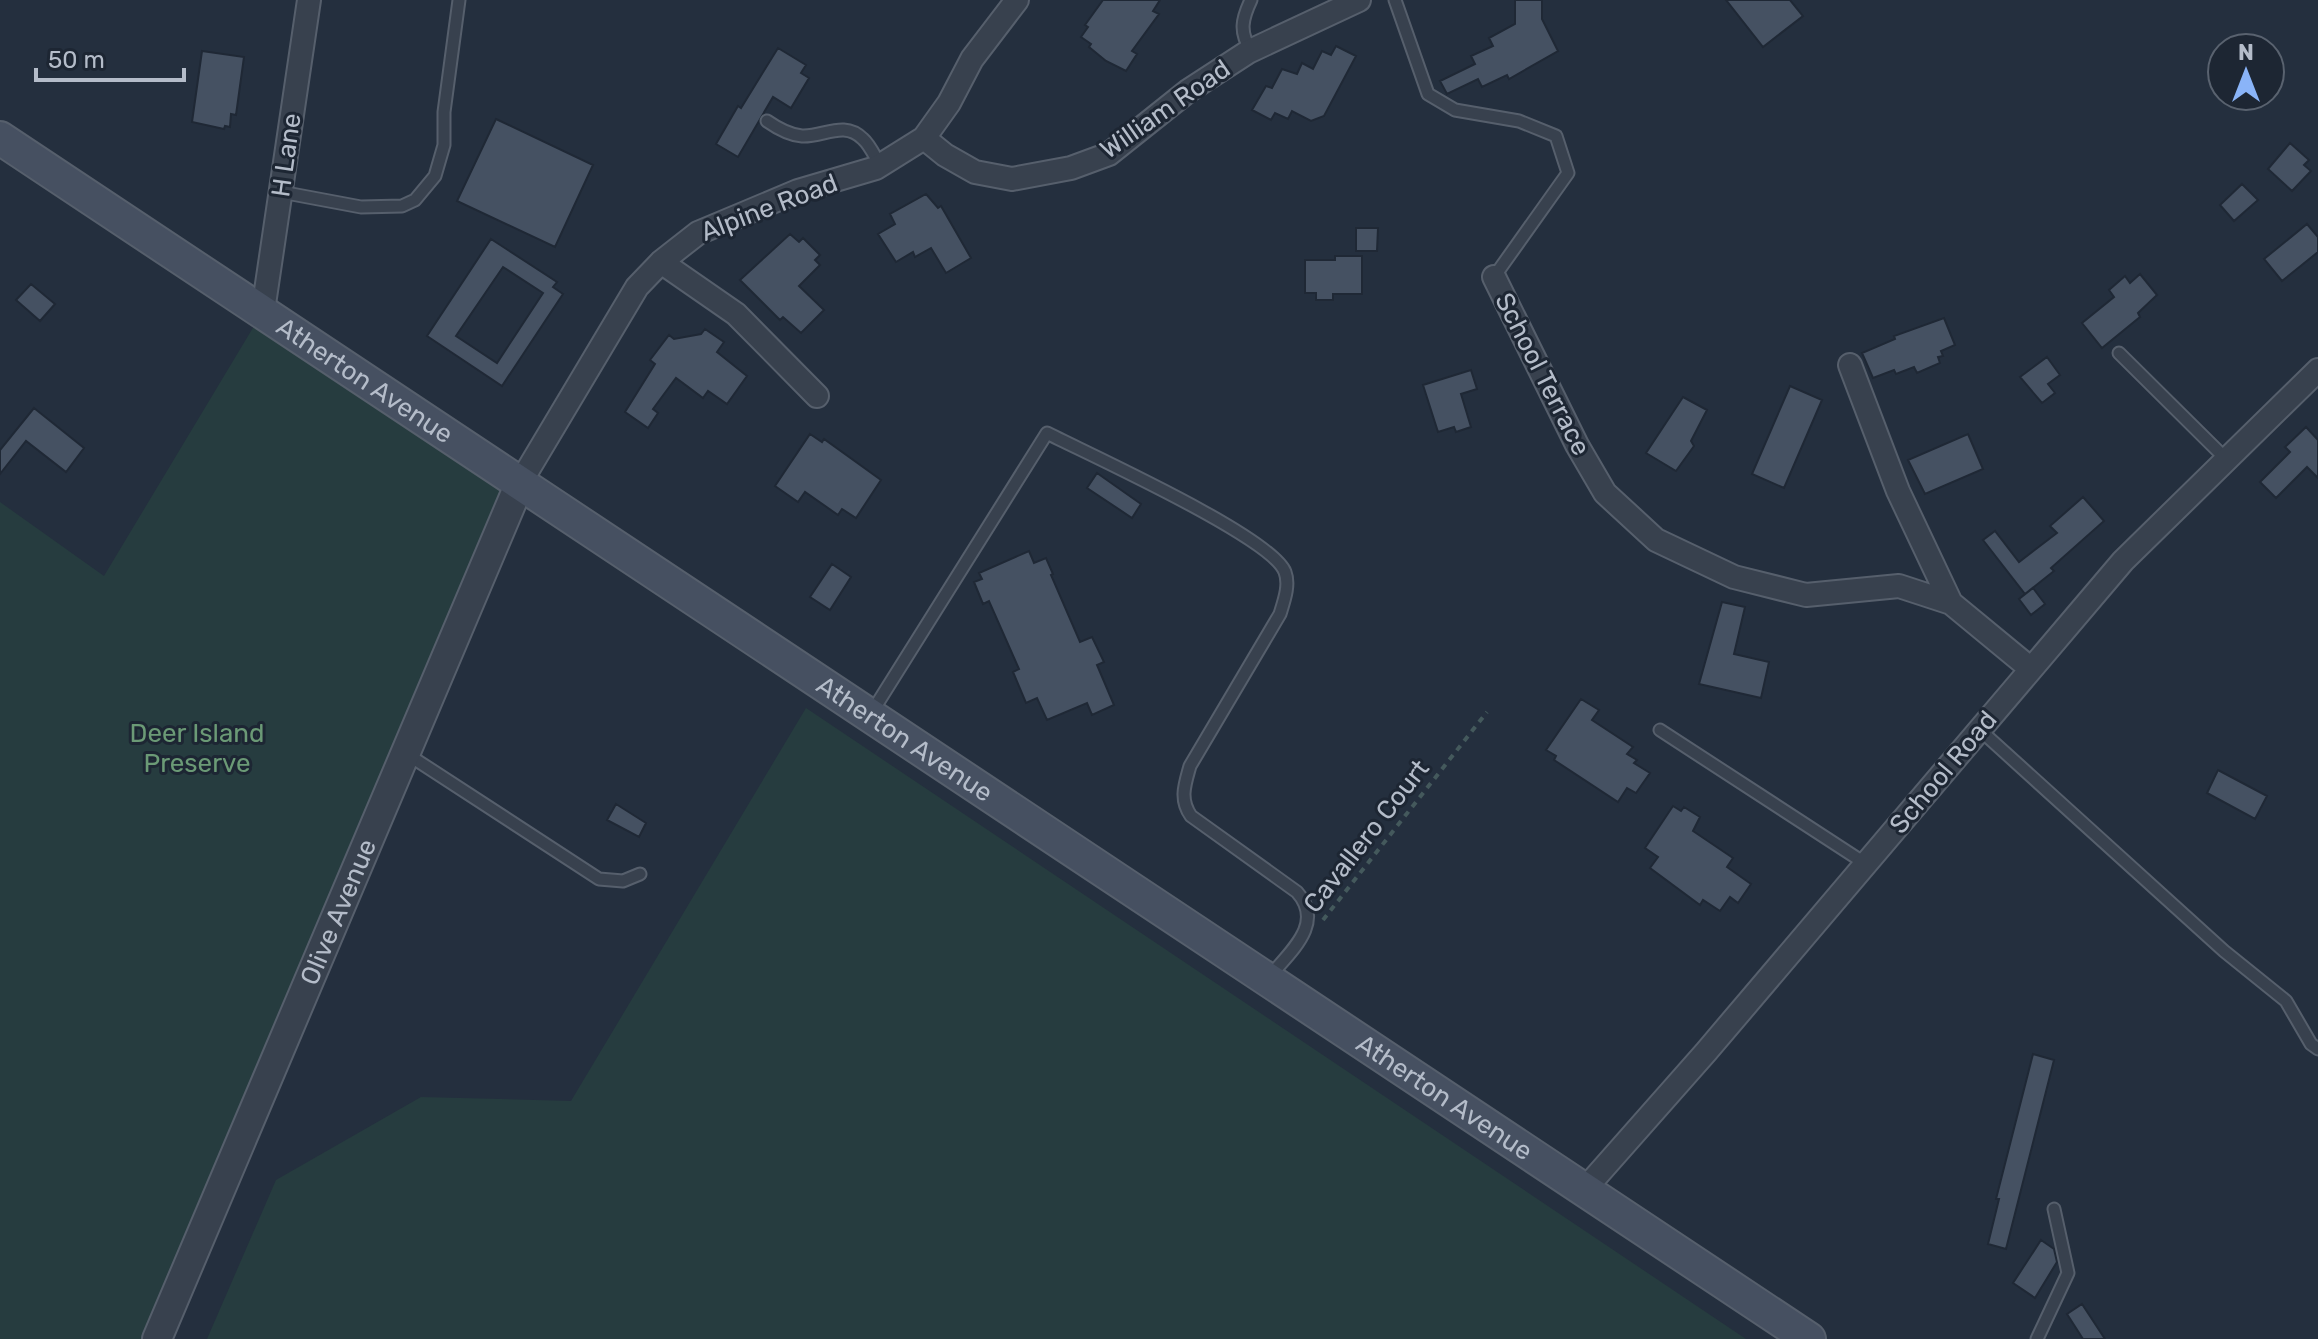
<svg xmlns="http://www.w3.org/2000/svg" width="2318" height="1339" font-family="Rubik,sans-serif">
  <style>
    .green { fill: #263c3f }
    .building { fill: #455162; stroke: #1f2835; stroke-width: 2; fill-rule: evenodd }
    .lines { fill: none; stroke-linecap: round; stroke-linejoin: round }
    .service-casing { stroke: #565f6c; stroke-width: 15 }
    .minor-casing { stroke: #565f6c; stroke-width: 26 }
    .tertiary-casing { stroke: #565f6c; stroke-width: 32 }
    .secondary-casing { stroke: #565f6c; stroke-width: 36 }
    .path { stroke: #44595c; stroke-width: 4; stroke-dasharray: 6 6; stroke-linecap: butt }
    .service { stroke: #38414e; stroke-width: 11 }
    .minor { stroke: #38414e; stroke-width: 22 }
    .tertiary { stroke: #38414e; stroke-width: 28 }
    .secondary { stroke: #465061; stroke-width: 32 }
    .labels { text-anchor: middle; stroke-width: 6; stroke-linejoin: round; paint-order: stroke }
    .street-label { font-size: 26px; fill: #b4bcc9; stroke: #1d2633 }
    .park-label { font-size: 26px; fill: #6b9a76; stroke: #1d2633 }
  </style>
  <rect width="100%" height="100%" fill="#242f3e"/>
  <!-- green -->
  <path class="green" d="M 263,311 L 520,483 L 157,1339 L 0,1339 L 0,502 L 104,576 Z
    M 806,708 L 1746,1339 L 207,1339 L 276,1180 L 421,1097 L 571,1101 Z"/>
  <!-- building -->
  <path class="building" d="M 1103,0 L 1160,0 L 1153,11 L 1159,14 L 1132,51 L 1137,54 L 1126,71 L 1106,61 L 1089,47 L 1091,44 L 1081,37 L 1088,27 L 1085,25 Z
    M 1515,0 L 1542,0 L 1542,19 L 1558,51 L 1509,79 L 1507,75 L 1482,87 L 1478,79 L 1447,94 L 1440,81 L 1475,64 L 1471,56 L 1493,46 L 1489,38 L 1515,24 Z
    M 1726,0 L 1790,0 L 1803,16 L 1763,47 Z
    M 1336,46 L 1356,56 L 1324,116 L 1311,121 L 1292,111 L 1288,119 L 1275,113 L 1271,120 L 1252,110 L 1266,86 L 1272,88 L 1282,69 L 1297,74 L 1302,63 L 1313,69 L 1322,51 L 1331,55 Z
    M 778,48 L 806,65 L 801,73 L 809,78 L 791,108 L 773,97 L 738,157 L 716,144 L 738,106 L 741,108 Z
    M 202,51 L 244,57 L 236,115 L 231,114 L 230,127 L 225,126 L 224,129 L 192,122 Z
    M 496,119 L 593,165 L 555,247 L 457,201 Z
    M 2290,143 L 2309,160 L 2304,165 L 2311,171 L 2292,191 L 2268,169 Z
    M 2242,184 L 2258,200 L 2234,221 L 2220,205 Z
    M 926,194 L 938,208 L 941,206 L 971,258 L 946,273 L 931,248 L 915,257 L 913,252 L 896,262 L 878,234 L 895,224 L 890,214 Z
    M 2307,224 L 2318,237 L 2318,252 L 2282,281 L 2264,259 Z
    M 1356,228 L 1378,228 L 1377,251 L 1356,251 Z
    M 790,234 L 799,242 L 803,238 L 820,255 L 815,260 L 820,265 L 799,286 L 824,310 L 801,333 L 783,317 L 780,320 L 740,280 Z
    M 491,239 L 557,282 L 553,287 L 563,294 L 502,386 L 427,336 ZM 503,267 L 543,293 L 497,363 L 456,336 Z
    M 1335,256 L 1362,256 L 1362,294 L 1333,294 L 1333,300 L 1316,300 L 1316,293 L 1305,293 L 1305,260 L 1335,260 Z
    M 2140,274 L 2157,295 L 2138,313 L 2140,317 L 2102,348 L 2082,323 L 2114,297 L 2109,290 L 2125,276 L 2130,283 Z
    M 31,284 L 55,304 L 40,321 L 16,300 Z
    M 1944,318 L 1955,345 L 1941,351 L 1943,356 L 1938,357 L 1940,363 L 1917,373 L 1914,367 L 1896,374 L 1894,370 L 1873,378 L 1862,353 L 1895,339 L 1894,336 Z
    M 705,329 L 724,342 L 717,352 L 747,376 L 727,404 L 708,391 L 703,398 L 676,378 L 653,409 L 658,413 L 648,428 L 625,412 L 655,364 L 650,360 L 669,335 L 674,339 L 701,334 Z
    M 2047,357 L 2060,375 L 2048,384 L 2055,393 L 2042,403 L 2020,377 Z
    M 1471,370 L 1477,389 L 1461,394 L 1471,427 L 1456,432 L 1454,427 L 1438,432 L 1423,385 Z
    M 1790,386 L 1822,400 L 1784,488 L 1752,474 Z
    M 1683,397 L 1707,410 L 1691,441 L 1694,446 L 1676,471 L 1646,453 Z
    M 34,408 L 84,448 L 66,472 L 26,441 L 0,474 L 0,450 Z
    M 2306,427 L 2318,440 L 2318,478 L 2307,467 L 2276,498 L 2260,482 L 2290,452 L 2285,447 Z
    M 810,434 L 822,442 L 824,439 L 881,480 L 856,518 L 842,509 L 838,515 L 805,492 L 798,502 L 775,486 Z
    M 1968,434 L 1983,469 L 1925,494 L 1908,460 Z
    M 1097,473 L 1141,504 L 1132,518 L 1087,488 Z
    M 2083,497 L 2104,521 L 2051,568 L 2054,571 L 2025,594 L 1983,540 L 1995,531 L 2019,562 L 2057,533 L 2050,526 Z
    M 1029,551 L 1034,563 L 1046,558 L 1053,574 L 1051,575 L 1080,642 L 1092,637 L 1104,662 L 1097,665 L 1114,705 L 1092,715 L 1087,703 L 1047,720 L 1037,698 L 1026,703 L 1013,672 L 1019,669 L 989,601 L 983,604 L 974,582 L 982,579 L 979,573 Z
    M 832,564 L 851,577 L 830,610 L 810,597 Z
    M 2033,588 L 2045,604 L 2031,615 L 2019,599 Z
    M 1722,602 L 1745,607 L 1734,654 L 1769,662 L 1761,698 L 1699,684 Z
    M 1581,699 L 1599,710 L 1592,720 L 1633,747 L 1627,754 L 1637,760 L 1634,763 L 1650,773 L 1636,793 L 1627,788 L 1618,802 L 1554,760 L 1556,756 L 1546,750 Z
    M 2218,770 L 2267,796 L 2255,819 L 2207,793 Z
    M 616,804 L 646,823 L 639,837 L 607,820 Z
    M 1673,806 L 1681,811 L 1684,807 L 1700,817 L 1693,831 L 1733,858 L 1727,867 L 1751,884 L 1738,903 L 1730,897 L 1720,911 L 1703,900 L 1700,905 L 1650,868 L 1658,857 L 1645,848 Z
    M 2033,1054 L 2054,1060 L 2006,1249 L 1988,1244 L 1999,1199 L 1996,1199 Z
    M 2041,1240 L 2054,1249 L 2057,1262 L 2035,1298 L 2013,1283 Z
    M 2082,1304 L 2105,1339 L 2083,1339 L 2067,1314 Z"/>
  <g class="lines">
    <!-- service casing -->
    <g class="service-casing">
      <path id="service" d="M 1395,0 L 1428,94 L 1455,110 L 1519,121 L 1556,136 L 1568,173 L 1494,277
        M 1251,50 C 1239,32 1242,19 1251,0
        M 767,121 C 777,128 790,135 802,136 C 824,137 844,120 863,139 C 870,145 875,157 880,165
        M 281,192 L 361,207 L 402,206 L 415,200 L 435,176 L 444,145 L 444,112 L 459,0
        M 2119,353 L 2225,458
        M 872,712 L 1047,433 C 1088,454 1272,537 1285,572 C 1290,585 1284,601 1280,614 L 1190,766 C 1185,784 1179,799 1191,816 L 1297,892 C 1325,923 1291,951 1270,976
        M 1979,729 L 2224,951 L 2286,1001 L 2311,1044 L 2318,1049
        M 1660,730 L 1866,864
        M 407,754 L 599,879 L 623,881 L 640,874
        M 2037,1339 L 2068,1273 L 2054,1209"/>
    </g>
    <!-- minor casing -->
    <g class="minor-casing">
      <path id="minor" d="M 924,138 L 945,155 L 975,172 L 1012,179 L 1071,168 L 1109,154 L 1188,91 L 1248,52 L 1359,0
        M 661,262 L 736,314 L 817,396
        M 1494,277 L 1577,445 L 1605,493 L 1656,540 L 1734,577 L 1806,595 L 1899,586 L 1951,603 L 2031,669
        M 263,311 L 309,0
        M 1850,365 L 1898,491 L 1951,603
        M 520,483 L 637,287 L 661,262 L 698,233 L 798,191 L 876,168 L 924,138 L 949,103 L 972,59 L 1017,0
        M 1585,1189 L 1706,1052 L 2123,561 L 2318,370"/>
    </g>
    <!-- tertiary casing -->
    <g class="tertiary-casing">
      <g id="tertiary">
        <path id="s1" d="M 157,1339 L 520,483"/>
      </g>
    </g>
    <!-- secondary casing -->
    <g class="secondary-casing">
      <g id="secondary">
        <path id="s2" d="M 0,138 L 1809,1339"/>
      </g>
    </g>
    <!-- path -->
    <path class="path" d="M 1323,920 L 1487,712"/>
    <!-- service -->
    <use href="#service" class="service"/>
    <!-- minor -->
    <use href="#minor" class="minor"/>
    <!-- tertiary -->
    <use href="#tertiary" class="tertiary"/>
    <!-- secondary -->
    <use href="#secondary" class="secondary"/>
  </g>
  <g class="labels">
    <!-- street labels -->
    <g class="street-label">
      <text transform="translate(1165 109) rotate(-35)" y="9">William Road</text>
      <text transform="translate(286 155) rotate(-82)" y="9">H Lane</text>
      <text transform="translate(769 207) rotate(-21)" y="9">Alpine Road</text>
      <text transform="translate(1543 374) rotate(63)" y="9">School Terrace</text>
      <text dy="9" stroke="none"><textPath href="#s2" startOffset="438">Atherton Avenue</textPath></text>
      <text dy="9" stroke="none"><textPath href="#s2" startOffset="1086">Atherton Avenue</textPath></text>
      <text transform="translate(1943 772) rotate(-50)" y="9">School Road</text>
      <text transform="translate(1366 836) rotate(-52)" y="9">Cavallero Court</text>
      <text dy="9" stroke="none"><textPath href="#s1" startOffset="464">Olive Avenue</textPath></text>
      <text dy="9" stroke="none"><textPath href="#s2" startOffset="1734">Atherton Avenue</textPath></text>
    </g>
    <!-- park labels -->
    <g class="park-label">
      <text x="197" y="742">Deer Island<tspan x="197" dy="30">Preserve</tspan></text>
    </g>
  </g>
  <!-- north arrow -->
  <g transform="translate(2246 72)"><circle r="38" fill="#1d2633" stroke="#59626f" stroke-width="2"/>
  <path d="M0-6L14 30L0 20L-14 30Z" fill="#8ab4f8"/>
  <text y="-12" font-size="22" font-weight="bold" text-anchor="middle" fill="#b4bcc9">N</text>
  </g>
  <!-- scale -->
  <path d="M36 68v12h148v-12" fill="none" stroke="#b4bcc9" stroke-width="4"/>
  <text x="48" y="68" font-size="24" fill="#b4bcc9" stroke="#1d2633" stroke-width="6" paint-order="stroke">50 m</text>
</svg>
